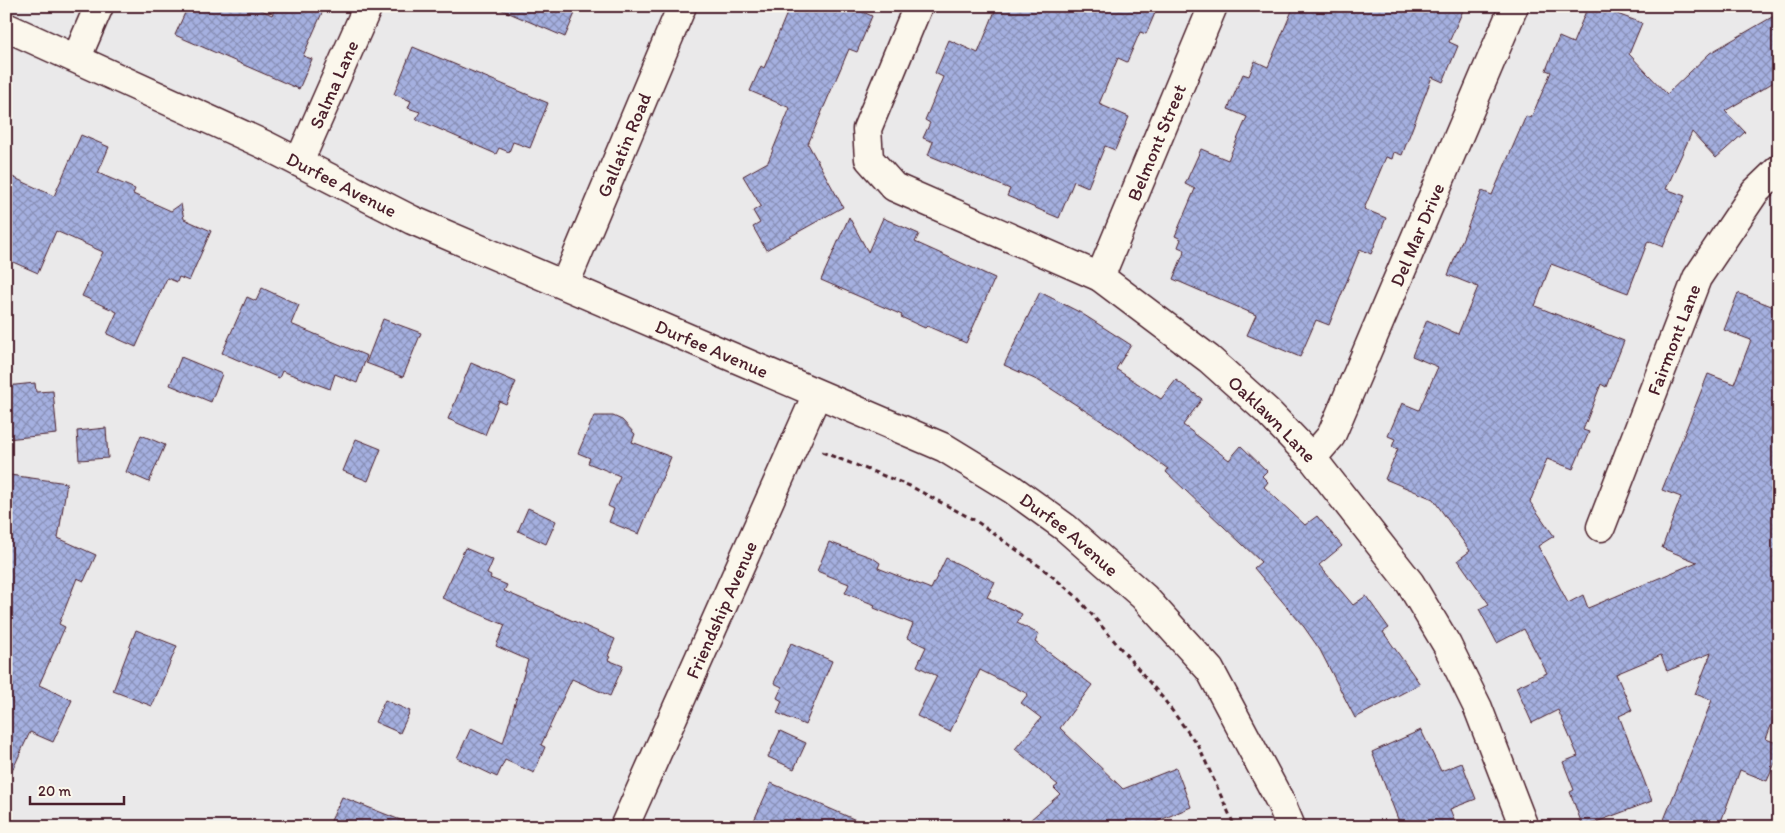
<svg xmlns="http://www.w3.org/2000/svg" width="1785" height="833" font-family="Itim,sans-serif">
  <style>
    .building { fill: url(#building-cross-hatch); stroke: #4a1f2b }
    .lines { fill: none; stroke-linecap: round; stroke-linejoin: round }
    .minor-casing { stroke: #4a1f2b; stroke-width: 31 }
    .tertiary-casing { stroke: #4a1f2b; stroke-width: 31 }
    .path { stroke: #4a1f2b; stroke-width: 3; stroke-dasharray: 5 4; stroke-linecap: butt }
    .minor { stroke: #fbf7ec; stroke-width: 28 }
    .tertiary { stroke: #fbf7ec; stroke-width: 28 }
    .labels { text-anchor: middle; stroke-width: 4.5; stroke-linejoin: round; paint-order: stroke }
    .street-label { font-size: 19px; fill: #4a1f2b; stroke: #fbf7ec }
  </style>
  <defs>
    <pattern id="building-cross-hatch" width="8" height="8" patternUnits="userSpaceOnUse" patternTransform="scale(1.25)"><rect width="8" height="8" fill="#a5b0e0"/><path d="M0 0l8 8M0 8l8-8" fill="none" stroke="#888fb6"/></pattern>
  </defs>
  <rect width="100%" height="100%" fill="#eae9ea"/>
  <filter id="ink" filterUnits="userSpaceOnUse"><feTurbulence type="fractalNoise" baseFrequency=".02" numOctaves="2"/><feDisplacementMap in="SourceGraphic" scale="10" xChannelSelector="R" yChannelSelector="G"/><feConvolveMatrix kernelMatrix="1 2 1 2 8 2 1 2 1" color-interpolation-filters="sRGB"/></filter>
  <g filter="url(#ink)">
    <!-- building -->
    <path class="building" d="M 188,6 L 253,6 L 272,15 L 276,6 L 325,6 L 303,56 L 312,59 L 299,89 L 175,35 Z
      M 493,6 L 578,6 L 565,37 Z
      M 790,6 L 850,6 L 872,16 L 857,52 L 849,49 L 808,144 L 843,207 L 766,250 L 753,227 L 760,223 L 753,211 L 761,206 L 743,176 L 768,162 L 790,108 L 750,91 L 761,66 L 764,68 L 772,49 Z
      M 997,6 L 1158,6 L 1146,34 L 1140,32 L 1127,62 L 1118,58 L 1099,104 L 1129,117 L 1115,150 L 1105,146 L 1088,187 L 1074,181 L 1059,218 L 1007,196 L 1010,189 L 928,155 L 933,142 L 923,138 L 930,123 L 925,120 L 943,77 L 935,73 L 949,40 L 978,53 Z
      M 1294,6 L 1465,6 L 1449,42 L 1458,46 L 1443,82 L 1432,77 L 1402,155 L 1394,152 L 1392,159 L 1386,157 L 1364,209 L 1386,218 L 1371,254 L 1360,249 L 1329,325 L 1316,320 L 1300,357 L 1247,335 L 1256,315 L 1173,279 L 1185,250 L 1178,247 L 1181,239 L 1175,236 L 1195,189 L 1185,184 L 1201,149 L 1228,160 L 1247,117 L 1228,109 L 1243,74 L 1249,76 L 1255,61 L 1268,67 Z
      M 1588,6 L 1595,6 L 1642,23 L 1629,54 L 1667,94 L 1710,53 L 1779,13 L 1779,79 L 1725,111 L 1745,132 L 1716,158 L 1692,132 L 1666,189 L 1685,196 L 1663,247 L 1648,241 L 1628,293 L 1551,264 L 1535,306 L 1624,341 L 1606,387 L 1601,384 L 1583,430 L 1589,432 L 1573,469 L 1547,459 L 1530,502 L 1554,536 L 1538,546 L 1568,603 L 1583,595 L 1588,608 L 1697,562 L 1662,548 L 1681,497 L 1662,490 L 1708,374 L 1734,384 L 1751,340 L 1724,330 L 1738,293 L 1779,309 L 1779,705 L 1766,739 L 1779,744 L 1779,754 L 1767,781 L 1740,770 L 1719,827 L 1661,827 L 1712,700 L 1695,694 L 1711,653 L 1667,671 L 1661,655 L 1616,674 L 1632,710 L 1619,716 L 1652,801 L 1583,827 L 1570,792 L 1574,790 L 1563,762 L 1578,756 L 1558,710 L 1532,723 L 1516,687 L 1547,673 L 1524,629 L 1497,643 L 1479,609 L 1489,604 L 1458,560 L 1470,551 L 1433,499 L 1385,479 L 1398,449 L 1392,447 L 1395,439 L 1388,436 L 1402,403 L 1419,410 L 1438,367 L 1412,356 L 1427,320 L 1458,334 L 1478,287 L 1448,275 L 1482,191 L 1492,195 L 1526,116 L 1531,118 L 1551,72 L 1546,70 L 1559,37 L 1573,43 Z
      M 413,47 L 548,103 L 530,148 L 513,142 L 509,152 L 499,148 L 496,154 L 416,119 L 420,112 L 408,108 L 411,101 L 394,94 Z
      M 81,135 L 109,147 L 98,173 L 135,189 L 133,194 L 171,211 L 181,204 L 184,219 L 211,231 L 189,281 L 179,277 L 177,282 L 167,278 L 136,347 L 107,334 L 117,312 L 82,296 L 103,252 L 56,231 L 38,273 L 6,259 L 6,174 L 54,196 Z
      M 849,217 L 868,252 L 883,218 L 919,234 L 915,242 L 995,278 L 966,343 L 927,326 L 925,328 L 901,317 L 902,315 L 821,280 Z
      M 262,288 L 299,305 L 291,324 L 367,356 L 357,383 L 335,374 L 330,389 L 282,371 L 279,378 L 222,353 L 247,297 L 256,301 Z
      M 1040,292 L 1081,313 L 1131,345 L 1116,369 L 1161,399 L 1176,380 L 1202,399 L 1183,425 L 1229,460 L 1241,446 L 1267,471 L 1262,476 L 1268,482 L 1264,487 L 1305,525 L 1317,516 L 1342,546 L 1319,565 L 1353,605 L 1366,596 L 1389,628 L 1383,632 L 1420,684 L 1355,718 L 1320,650 L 1304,627 L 1254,568 L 1261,562 L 1166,472 L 1168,469 L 1120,433 L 1039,381 L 1004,365 Z
      M 383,319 L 421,333 L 403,377 L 366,363 Z
      M 181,357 L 222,374 L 211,402 L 170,385 Z
      M 471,363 L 516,382 L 506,404 L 499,401 L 485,435 L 448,419 Z
      M 35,383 L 36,392 L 53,391 L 57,434 L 6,439 L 6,386 Z
      M 594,416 L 613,416 L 622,420 L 635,434 L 632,442 L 671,457 L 639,534 L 609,522 L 614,509 L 608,506 L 620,476 L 588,463 L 590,458 L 578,453 Z
      M 106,428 L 108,458 L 79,460 L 77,431 Z
      M 141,435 L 165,445 L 149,482 L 126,472 Z
      M 356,439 L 381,449 L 368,481 L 343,471 Z
      M 10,475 L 67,483 L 58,538 L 96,555 L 84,581 L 77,578 L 59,624 L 65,627 L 39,685 L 72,700 L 53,742 L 30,732 L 6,784 L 6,502 Z
      M 528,508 L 556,521 L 546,544 L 518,531 Z
      M 829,542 L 873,558 L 880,563 L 878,568 L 931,589 L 946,558 L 995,582 L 987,597 L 1022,614 L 1017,623 L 1039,634 L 1035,642 L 1092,685 L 1060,728 L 1123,789 L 1176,768 L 1191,807 L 1144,827 L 1022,827 L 1060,794 L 1054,788 L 1058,785 L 1015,749 L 1041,718 L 1021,703 L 1028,694 L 980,670 L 950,732 L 917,716 L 937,676 L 917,666 L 926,647 L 907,638 L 913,624 L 874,608 L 875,605 L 845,593 L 849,584 L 817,571 Z
      M 465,548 L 493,560 L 487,574 L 491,576 L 490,578 L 507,585 L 504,591 L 615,639 L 608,656 L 610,657 L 608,660 L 623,666 L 610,696 L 572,679 L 541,745 L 545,747 L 534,773 L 505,760 L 497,777 L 457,758 L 471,728 L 503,743 L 528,660 L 496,646 L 505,625 L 442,598 Z
      M 136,630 L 177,646 L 152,706 L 113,691 Z
      M 791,643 L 832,661 L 805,725 L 777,713 L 782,701 L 777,698 L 782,687 L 774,683 Z
      M 385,700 L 410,711 L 400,733 L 375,722 Z
      M 1421,730 L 1441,771 L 1462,763 L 1476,799 L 1450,809 L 1457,827 L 1401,827 L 1372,752 Z
      M 780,731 L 806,743 L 794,769 L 768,757 Z
      M 771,783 L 872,827 L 751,827 Z
      M 342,797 L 413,825 L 412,827 L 328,827 Z"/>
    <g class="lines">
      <!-- minor casing -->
      <g class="minor-casing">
        <g id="minor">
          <path id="s1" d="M 918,6 L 867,129 L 869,159 L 894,187 L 1100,277 L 1209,359 L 1267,411 L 1312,458 L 1410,583 L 1447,645 L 1478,708 L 1524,827"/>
          <path d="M 77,57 L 99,6"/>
          <path id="s2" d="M 299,162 L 368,6"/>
          <path id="s3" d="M 1100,277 L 1213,6"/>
          <path id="s4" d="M 1312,458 L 1331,436 L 1514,6"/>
          <path id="s5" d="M 1601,527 L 1697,278 L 1755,192 L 1779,169"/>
          <path id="s6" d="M 624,827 L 817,394"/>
        </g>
      </g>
      <!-- tertiary casing -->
      <g class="tertiary-casing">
        <g id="tertiary">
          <path id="s7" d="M 6,27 L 265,145 L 412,220 L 945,448 L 1012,489 L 1066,528 L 1144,597 L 1210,670 L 1281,803 L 1291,827"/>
          <path id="s8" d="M 565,284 L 682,6"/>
        </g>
      </g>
      <!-- path -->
      <path class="path" d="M 822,452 L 910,486 L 976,521 L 1042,568 L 1076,596 L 1162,697 L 1199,747 L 1235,827"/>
      <!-- minor -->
      <use href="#minor" class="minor"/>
      <!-- tertiary -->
      <use href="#tertiary" class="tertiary"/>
    </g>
  </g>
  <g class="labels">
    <!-- street labels -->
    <g class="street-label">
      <text dy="7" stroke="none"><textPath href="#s2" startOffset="85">Salma Lane</textPath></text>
      <text dy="7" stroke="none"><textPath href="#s3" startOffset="146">Belmont Street</textPath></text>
      <text dy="7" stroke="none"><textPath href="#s8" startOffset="151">Gallatin Road</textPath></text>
      <text dy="7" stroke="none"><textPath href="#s7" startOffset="371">Durfee Avenue</textPath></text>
      <text dy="7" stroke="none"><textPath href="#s4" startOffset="248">Del Mar Drive</textPath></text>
      <text dy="7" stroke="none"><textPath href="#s5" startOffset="201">Fairmont Lane</textPath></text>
      <text dy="7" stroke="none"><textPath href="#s7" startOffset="776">Durfee Avenue</textPath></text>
      <text dy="7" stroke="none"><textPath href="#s1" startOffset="649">Oaklawn Lane</textPath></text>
      <text dy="7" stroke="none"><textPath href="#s7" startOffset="1181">Durfee Avenue</textPath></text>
      <text dy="7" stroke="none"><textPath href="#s6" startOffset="238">Friendship Avenue</textPath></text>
    </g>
  </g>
  <!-- margin -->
  <rect width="1785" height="833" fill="none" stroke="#fbf7ec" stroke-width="25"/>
  <rect x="12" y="12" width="1760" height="808" fill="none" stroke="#4a1f2b" stroke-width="2" filter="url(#ink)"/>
  <!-- scale -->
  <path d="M30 796v8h94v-8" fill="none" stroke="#4a1f2b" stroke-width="2.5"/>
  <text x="38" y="796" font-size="15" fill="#4a1f2b" stroke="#fbf7ec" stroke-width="4" paint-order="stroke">20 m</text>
</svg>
